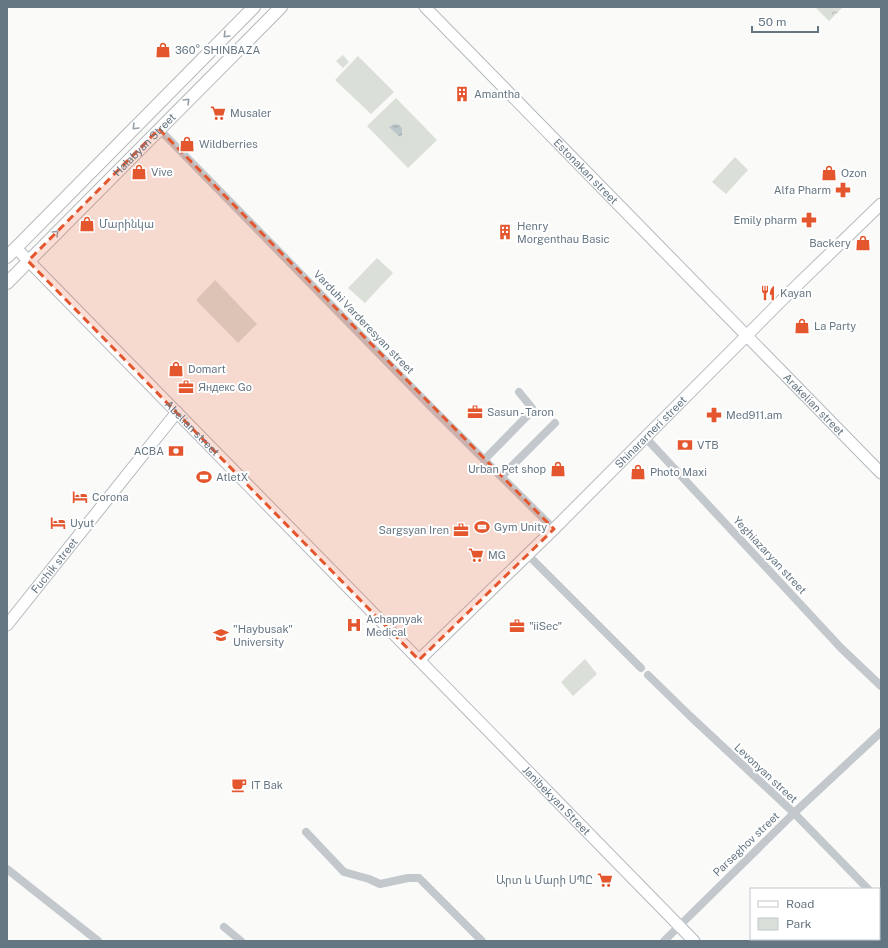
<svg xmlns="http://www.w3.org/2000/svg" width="888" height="948" font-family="'Public Sans','Noto Sans Armenian',sans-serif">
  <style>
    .forest { fill: url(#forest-crowns) }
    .green { fill: #dadfd7 }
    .water { fill: url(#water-waves) }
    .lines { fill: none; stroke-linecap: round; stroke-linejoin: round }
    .secondary-casing { stroke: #b3babf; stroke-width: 13 }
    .primary-casing { stroke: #b5babe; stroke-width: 14 }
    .street { stroke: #c3c8cc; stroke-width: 8 }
    .secondary { stroke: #fff; stroke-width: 11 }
    .primary { stroke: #fff; stroke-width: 12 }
    .oneway { stroke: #939fa8 }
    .marked { fill: #e4572e; fill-opacity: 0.2; stroke: #e4572e; stroke-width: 3; stroke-dasharray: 8 5; stroke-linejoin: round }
    .labels { text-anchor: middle; stroke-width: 4; stroke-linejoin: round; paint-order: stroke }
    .poi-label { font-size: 11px; fill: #657683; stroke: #fff; text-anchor: start }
    .street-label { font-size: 11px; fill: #657683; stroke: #fff }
  </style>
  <defs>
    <pattern id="forest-crowns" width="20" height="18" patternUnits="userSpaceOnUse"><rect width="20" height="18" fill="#dadfd7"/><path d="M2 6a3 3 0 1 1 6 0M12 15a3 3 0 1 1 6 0" fill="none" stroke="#b4b9b4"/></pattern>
    <pattern id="water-waves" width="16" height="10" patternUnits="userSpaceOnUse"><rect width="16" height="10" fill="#bbc7cb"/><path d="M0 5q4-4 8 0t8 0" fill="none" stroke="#9ca6aa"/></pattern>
  </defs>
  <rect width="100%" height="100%" fill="#fafaf8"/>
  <!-- forest -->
  <path class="forest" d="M 815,7 L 843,7 L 829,21 Z"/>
  <!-- green -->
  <path class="green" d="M 343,55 L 349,62 L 343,68 L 336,61 Z
    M 358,56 L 394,92 L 371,114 L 335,80 Z
    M 396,98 L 437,140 L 408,168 L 367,126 Z
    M 735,157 L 748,170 L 726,194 L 712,182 Z
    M 377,258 L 393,273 L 365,303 L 348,288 Z
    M 215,280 L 257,324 L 238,343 L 196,300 Z
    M 585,659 L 597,674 L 573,696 L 561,682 Z"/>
  <!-- water -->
  <path class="water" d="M 395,124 L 399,125 L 402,128 L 402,135 L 400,137 L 389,127 Z"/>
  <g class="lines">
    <!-- secondary casing -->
    <g class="secondary-casing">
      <g id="secondary">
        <path id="s1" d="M 425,7 L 881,473"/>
        <path id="s2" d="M 16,248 L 694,941"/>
        <path id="s3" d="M 7,625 L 177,412"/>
        <path id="s4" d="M 419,660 L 554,529 L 787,295 L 881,204"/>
      </g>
    </g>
    <!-- primary casing -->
    <g class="primary-casing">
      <g id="primary">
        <path d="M 7,257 L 254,7"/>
        <path id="s5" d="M 7,283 L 281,7"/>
      </g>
    </g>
    <!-- street -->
    <path class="street" d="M 159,129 L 431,407 L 554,529
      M 645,437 L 841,648 L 881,686
      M 484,460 L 532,411 L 532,408 L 519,392
      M 502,476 L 555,423
      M 528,555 L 641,668
      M 648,675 L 690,716 L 794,813 L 868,889
      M 306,832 L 344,872 L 369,879 L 380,884 L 408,878 L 419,878 L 482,941
      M 7,869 L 98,941
      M 879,900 L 881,902
      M 224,927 L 241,941
      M 664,941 L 794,813 L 881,732"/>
    <!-- secondary -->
    <use href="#secondary" class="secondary"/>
    <!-- primary -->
    <use href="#primary" class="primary"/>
  </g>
  <!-- one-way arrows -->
  <defs><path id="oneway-chevron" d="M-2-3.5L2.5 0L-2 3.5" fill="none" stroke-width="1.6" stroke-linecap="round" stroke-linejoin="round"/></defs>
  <g class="oneway">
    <use href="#oneway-chevron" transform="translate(226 35) rotate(135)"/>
    <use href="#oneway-chevron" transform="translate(187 101) rotate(-45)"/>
    <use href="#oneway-chevron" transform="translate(135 127) rotate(135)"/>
    <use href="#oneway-chevron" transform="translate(56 233) rotate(-45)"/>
  </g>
  <!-- marked area -->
  <path class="marked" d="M 159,129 L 554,529 L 419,660 L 28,261 Z"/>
  <!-- icons -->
  <defs>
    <g id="shop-bare" transform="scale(1.2)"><path d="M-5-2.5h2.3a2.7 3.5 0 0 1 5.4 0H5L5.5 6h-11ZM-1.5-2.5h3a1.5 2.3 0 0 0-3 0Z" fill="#e4572e" stroke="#fff" stroke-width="2.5" paint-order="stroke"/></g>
    <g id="building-bare" transform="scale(1.2)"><path d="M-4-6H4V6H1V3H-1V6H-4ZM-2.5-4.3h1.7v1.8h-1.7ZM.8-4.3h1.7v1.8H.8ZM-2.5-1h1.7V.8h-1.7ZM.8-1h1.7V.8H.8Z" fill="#e4572e" stroke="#fff" stroke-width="2.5" paint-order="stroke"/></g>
    <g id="supermarket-bare" transform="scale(1.2)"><path d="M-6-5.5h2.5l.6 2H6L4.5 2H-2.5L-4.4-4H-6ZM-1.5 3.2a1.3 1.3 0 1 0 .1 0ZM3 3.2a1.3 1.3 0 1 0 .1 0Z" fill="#e4572e" stroke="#fff" stroke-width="2.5" paint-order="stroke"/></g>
    <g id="pharmacy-bare" transform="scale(1.2)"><path d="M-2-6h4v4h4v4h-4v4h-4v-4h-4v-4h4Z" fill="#e4572e" stroke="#fff" stroke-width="2.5" paint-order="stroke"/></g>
    <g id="restaurant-bare" transform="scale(1.2)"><path d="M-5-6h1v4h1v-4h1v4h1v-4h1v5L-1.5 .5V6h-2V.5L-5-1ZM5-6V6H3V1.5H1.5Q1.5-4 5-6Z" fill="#e4572e" stroke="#fff" stroke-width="2.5" paint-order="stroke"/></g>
    <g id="office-bare" transform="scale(1.2)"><path d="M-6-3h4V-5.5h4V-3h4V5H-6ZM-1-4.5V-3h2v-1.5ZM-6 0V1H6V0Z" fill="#e4572e" stroke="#fff" stroke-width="2.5" paint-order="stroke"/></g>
    <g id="bank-bare" transform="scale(1.2)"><path d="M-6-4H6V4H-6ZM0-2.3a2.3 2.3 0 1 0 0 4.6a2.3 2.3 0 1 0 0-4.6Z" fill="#e4572e" stroke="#fff" stroke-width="2.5" paint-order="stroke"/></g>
    <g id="stadium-bare" transform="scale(1.2)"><path d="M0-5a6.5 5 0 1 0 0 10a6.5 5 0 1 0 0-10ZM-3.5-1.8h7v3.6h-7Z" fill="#e4572e" stroke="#fff" stroke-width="2.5" paint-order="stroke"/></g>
    <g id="hotel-bare" transform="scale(1.2)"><path d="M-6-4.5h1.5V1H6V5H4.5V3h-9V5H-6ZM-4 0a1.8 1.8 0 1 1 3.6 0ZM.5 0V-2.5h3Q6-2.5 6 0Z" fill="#e4572e" stroke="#fff" stroke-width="2.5" paint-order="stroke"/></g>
    <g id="hospital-bare" transform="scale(1.2)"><path d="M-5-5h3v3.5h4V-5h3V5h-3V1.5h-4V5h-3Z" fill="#e4572e" stroke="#fff" stroke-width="2.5" paint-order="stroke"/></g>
    <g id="university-bare" transform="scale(1.2)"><path d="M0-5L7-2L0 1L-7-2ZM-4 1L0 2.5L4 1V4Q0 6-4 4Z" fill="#e4572e" stroke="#fff" stroke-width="2.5" paint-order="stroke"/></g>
    <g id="cafe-bare" transform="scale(1.2)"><path d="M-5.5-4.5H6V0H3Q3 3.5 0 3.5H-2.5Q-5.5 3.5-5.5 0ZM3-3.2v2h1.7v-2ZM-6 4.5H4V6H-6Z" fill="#e4572e" stroke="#fff" stroke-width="2.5" paint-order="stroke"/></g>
  </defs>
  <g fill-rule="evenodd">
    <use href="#shop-bare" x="163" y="50"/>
    <use href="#building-bare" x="462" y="94"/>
    <use href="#supermarket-bare" x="218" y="113"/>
    <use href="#shop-bare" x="187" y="144"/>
    <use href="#shop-bare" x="139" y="172"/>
    <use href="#shop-bare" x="829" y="173"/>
    <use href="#pharmacy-bare" x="843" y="190"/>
    <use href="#pharmacy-bare" x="809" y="220"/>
    <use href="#shop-bare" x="87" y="224"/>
    <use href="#building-bare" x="505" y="232"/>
    <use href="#shop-bare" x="863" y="243"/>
    <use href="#restaurant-bare" x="768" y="293"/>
    <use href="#shop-bare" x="802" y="326"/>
    <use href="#shop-bare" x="176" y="369"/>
    <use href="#office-bare" x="186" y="387"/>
    <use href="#office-bare" x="475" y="412"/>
    <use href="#pharmacy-bare" x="714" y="415"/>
    <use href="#bank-bare" x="685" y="445"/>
    <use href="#bank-bare" x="176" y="451"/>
    <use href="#shop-bare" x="558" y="469"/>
    <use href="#shop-bare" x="638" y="472"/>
    <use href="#stadium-bare" x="204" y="477"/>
    <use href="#hotel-bare" x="80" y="497"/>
    <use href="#hotel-bare" x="58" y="523"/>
    <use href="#stadium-bare" x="482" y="527"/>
    <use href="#office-bare" x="461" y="530"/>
    <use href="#supermarket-bare" x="476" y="555"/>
    <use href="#hospital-bare" x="354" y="625"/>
    <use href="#office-bare" x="517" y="626"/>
    <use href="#university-bare" x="221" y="635"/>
    <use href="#cafe-bare" x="239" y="785"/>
    <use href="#supermarket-bare" x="605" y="880"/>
  </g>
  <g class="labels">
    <!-- poi labels -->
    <g class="poi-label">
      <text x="175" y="54">360° SHINBAZA</text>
      <text x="474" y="98">Amantha</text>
      <text x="230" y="117">Musaler</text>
      <text x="199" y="148">Wildberries</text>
      <text x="151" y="176">Vive</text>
      <text x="841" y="177">Ozon</text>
      <text x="831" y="194" text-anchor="end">Alfa Pharm</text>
      <text x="797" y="224" text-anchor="end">Emily pharm</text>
      <text x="99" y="228">Մարինկա</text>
      <text x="517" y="230">Henry<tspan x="517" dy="13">Morgenthau Basic</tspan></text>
      <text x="851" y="247" text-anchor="end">Backery</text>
      <text x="780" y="297">Kayan</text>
      <text x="814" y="330">La Party</text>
      <text x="188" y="373">Domart</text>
      <text x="198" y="391">Яндекс Go</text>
      <text x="487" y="416">Sasun - Taron</text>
      <text x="726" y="419">Med911.am</text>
      <text x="697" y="449">VTB</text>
      <text x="164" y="455" text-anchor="end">ACBA</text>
      <text x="546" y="473" text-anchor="end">Urban Pet shop</text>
      <text x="650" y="476">Photo Maxi</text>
      <text x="216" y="481">AtletX</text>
      <text x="92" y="501">Corona</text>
      <text x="70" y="527">Uyut</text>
      <text x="494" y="531">Gym Unity</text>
      <text x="449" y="534" text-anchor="end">Sargsyan Iren</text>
      <text x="488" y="559">MG</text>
      <text x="366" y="623">Achapnyak<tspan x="366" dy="13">Medical</tspan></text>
      <text x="529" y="630">"iiSec"</text>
      <text x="233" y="633">"Haybusak"<tspan x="233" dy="13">University</tspan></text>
      <text x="251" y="789">IT Bak</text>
      <text x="593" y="884" text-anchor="end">Արտ և Մարի ՍՊԸ</text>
    </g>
    <!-- street labels -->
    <g class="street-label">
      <text dy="4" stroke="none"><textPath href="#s5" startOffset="195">Halabyan Street</textPath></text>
      <text dy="4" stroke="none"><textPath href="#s1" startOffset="230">Estonakan street</textPath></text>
      <text transform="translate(364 322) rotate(46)" y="4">Varduhi Varderesyan street</text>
      <text dy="4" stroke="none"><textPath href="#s1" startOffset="556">Arakelian street</textPath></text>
      <text dy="4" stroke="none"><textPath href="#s2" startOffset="252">Abelian street</textPath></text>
      <text dy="4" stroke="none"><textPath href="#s4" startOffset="325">Shinararneri street</textPath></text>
      <text transform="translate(770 555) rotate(47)" y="4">Yeghiazaryan street</text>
      <text dy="4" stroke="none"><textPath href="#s3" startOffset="76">Fuchik street</textPath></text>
      <text transform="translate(766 773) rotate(43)" y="4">Levonyan street</text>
      <text dy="4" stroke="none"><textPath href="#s2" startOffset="773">Janibekyan Street</textPath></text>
      <text transform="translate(746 844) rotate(-44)" y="4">Parseghov street</text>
    </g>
  </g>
  <!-- border -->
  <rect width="888" height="948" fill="none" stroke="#657683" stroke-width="16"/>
  <!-- legend -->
  <rect x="750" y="888" width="130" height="52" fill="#ffffff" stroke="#c1c8cd"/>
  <rect x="758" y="901" width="20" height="6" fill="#ffffff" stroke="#c1c8cd"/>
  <text x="786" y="908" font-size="12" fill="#657683">Road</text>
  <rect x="758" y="918" width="20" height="12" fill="#dadfd7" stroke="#c1c8cd"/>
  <text x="786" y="928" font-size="12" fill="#657683">Park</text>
  <!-- scale -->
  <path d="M752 26v6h66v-6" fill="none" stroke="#657683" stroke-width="2"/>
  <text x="758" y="26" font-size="12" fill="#657683" stroke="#ffffff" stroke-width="3" paint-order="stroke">50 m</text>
</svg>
